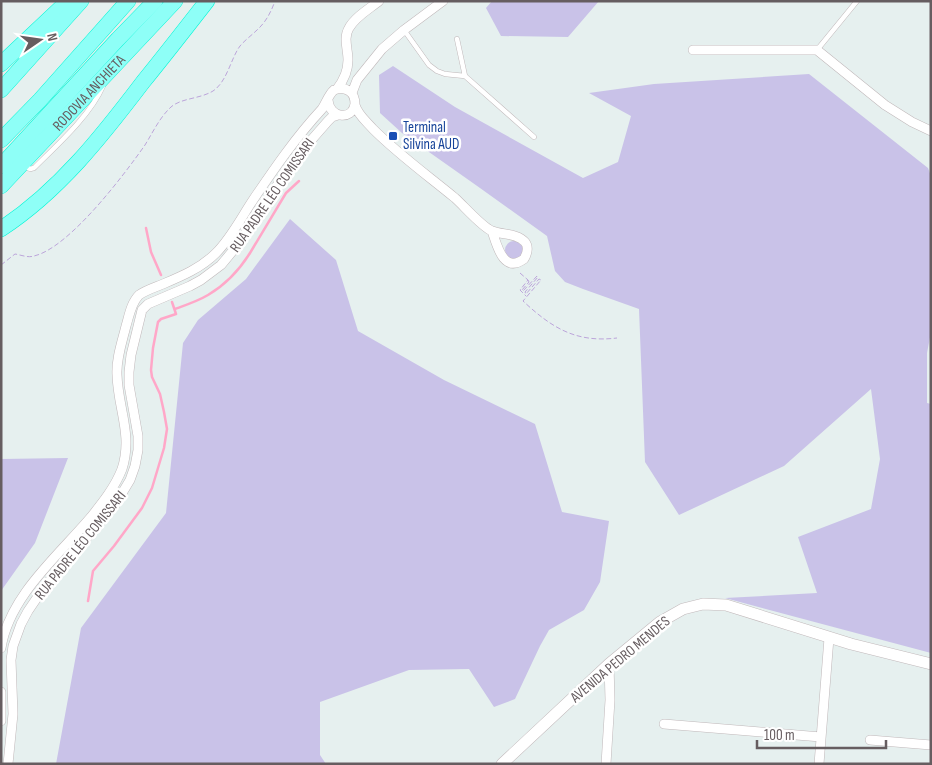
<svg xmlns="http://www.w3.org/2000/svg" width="932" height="765" font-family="'Sofia Sans Condensed',sans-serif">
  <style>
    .green { fill: #c9c2e8 }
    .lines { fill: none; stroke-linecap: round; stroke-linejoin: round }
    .stream { stroke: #ffa7c8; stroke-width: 2.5 }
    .lane-casing { stroke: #c0b8ba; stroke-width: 5.5 }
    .street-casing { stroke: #c0b8ba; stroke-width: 10 }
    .secondary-casing { stroke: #c2b9bb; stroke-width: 12 }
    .highway-casing { stroke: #00f6d5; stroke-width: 16 }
    .path { stroke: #bca5da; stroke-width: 1; stroke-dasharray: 5 2.5; stroke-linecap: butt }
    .lane { stroke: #fff; stroke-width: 4.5 }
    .street { stroke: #fff; stroke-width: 9 }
    .secondary { stroke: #fff; stroke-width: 11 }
    .highway { stroke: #8efff7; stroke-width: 15 }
    .transit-dot { fill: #1a4fb4; stroke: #fff; stroke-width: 2 }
    .labels { text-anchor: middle; stroke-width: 5; stroke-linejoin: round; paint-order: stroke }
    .street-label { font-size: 15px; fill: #665d60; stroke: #fff }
    .transit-label { font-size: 15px; fill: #164399; stroke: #fff; text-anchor: start }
  </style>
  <rect width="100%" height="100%" fill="#e6f0ef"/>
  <!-- green -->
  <path class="green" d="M 492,1 L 599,1 L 568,37 L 501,36 L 486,8 Z
    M 393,66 L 455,107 L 583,178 L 618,162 L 631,116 L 589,93 L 654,84 L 809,74 L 928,168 L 931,176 L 931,332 L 927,353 L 927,403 L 931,404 L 931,653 L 725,598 L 817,593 L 798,537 L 871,509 L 880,459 L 871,389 L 784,466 L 679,515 L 645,462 L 639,309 L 583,289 L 565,282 L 555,271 L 547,236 L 480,188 L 402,133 L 380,113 L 379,75 Z
    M 290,219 L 336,260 L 358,331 L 444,380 L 535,424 L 562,512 L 609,521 L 600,582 L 584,610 L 549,630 L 540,646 L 515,699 L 494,707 L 469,669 L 409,670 L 320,702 L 320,755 L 326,764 L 56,764 L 81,628 L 166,513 L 183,343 L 198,320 L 246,279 Z
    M505 250a9 9 0 1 1 18 0a9 9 0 1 1-18 0Z
    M 68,458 L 35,543 L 1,591 L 1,459 Z"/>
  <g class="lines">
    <!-- stream -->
    <path class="stream" d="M 146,228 L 151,252 L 161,275
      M 175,309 C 186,305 198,301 208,295 C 225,285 240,269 250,253 L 286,193 L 299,181
      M 88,601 L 93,571 L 114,546 L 142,508 L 152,488 L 164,448 L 167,429 L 164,412 L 160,394 L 152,377 L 151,370 L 153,348 L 158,322 L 161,319 L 176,314 L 172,302"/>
    <!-- lane casing -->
    <g class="lane-casing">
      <path id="lane" d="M 404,30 L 429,65 L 437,71 L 445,74 L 465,76 L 534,137
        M 457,39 L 465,76
        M 817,50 L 857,1
        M 25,166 L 30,169 L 34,168 C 56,146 90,116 103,86"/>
    </g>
    <!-- street casing -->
    <g class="street-casing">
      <path id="street" d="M 693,50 L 817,50 L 885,105 L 912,122 L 931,131
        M 337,89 C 344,80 348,71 348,60 C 348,49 343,38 349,28 C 355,17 369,9 379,1
        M 352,93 L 357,80 L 382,49 L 404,30 L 443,1
        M 355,105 C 358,115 366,121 373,129 C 398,154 427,175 455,198 C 464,206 482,227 492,231 C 502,235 517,233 525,242 C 529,247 527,254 524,259 C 503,274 497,245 492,231
        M 1,648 C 9,596 59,555 91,517 C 103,502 115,487 122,469 C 133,435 118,409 117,375 C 116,359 122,342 126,326 C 129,316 131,303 139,295 C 146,290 156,287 163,284 C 182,276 201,268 216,253 C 231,238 241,218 253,200 C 274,169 296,137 322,109 C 326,103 329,94 334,90 C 339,88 345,88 349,91 C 353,93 355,99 355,104 C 352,121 329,118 328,100
        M 1,692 L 1,721
        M 664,724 L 821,737
        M 870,740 L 931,745
        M 8,764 L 13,714 L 11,660 L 13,646 L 21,624 L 28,611 L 45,586 L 115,505 L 130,480 L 135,466 L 138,450 L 138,436 L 129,385 L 129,372 L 131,355 L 142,310 L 148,304 L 190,286 L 201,280 L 221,265 L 236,247 L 273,191 L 307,145 L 328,121 L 332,117 L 338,115
        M 606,764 L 610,700 L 609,664
        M 819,764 L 829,638"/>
    </g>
    <!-- secondary casing -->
    <g class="secondary-casing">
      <path id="secondary" d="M 502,764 L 609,664 L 660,622 L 683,609 L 703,604 L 726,605 L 851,644 L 931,664"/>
    </g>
    <!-- highway casing -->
    <g class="highway-casing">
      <g id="highway">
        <path d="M 1,64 L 68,1"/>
        <path d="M 1,90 L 81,1"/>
        <path d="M 1,140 L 40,100 L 128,1"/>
        <path d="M 1,166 L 118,39 L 155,1"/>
        <path id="s1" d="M 1,186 L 175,1"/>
        <path d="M 1,229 C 59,191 102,136 143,82 C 165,55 186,28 207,1"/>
      </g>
    </g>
    <!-- path -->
    <path class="path" d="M 1,265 L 15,254 C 21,255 28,258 34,256 C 69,248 124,175 145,145 C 153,132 160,117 171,107 C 181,98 200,99 213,91 C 227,82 231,58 240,46 C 245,40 252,35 257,30 C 266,22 271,12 275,1
      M 520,273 L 528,280 L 520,290 L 526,296
      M 528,280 L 529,282 L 522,290 L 523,291 L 537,276 L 538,277 L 525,292 L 526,294 L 539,279 L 541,280 L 523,301 C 552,328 576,343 617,338"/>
    <!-- lane -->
    <use href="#lane" class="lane"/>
    <!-- street -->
    <use href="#street" class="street"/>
    <!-- secondary -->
    <use href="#secondary" class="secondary"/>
    <!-- highway -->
    <use href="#highway" class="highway"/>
  </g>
  <!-- markers -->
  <rect class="transit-dot" x="388" y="131" width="10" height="10" rx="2.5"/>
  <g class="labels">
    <!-- street labels -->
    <g class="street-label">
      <text dy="5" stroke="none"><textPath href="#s1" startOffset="128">RODOVIA ANCHIETA</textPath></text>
      <text transform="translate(272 195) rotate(-55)" y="5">RUA PADRE LÉO COMISSARI</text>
      <text transform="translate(80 545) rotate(-51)" y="5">RUA PADRE LÉO COMISSARI</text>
      <text transform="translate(620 659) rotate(-40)" y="5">AVENIDA PEDRO MENDES</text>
    </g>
    <!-- transit labels -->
    <g class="transit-label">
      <text x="403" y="132">Terminal<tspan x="403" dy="17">Silvina AUD</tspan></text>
    </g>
  </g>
  <!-- border -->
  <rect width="932" height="765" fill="none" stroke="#665d60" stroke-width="5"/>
  <!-- north arrow -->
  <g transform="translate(40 40) rotate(77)" stroke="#ffffff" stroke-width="4" paint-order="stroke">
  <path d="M0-4L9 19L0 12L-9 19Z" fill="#665d60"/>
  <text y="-8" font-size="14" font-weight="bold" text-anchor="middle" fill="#665d60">N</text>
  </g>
  <!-- scale -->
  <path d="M757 740v8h129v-8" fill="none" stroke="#665d60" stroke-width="2.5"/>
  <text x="764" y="740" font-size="15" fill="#665d60" stroke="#ffffff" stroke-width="4" paint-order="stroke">100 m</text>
</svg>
